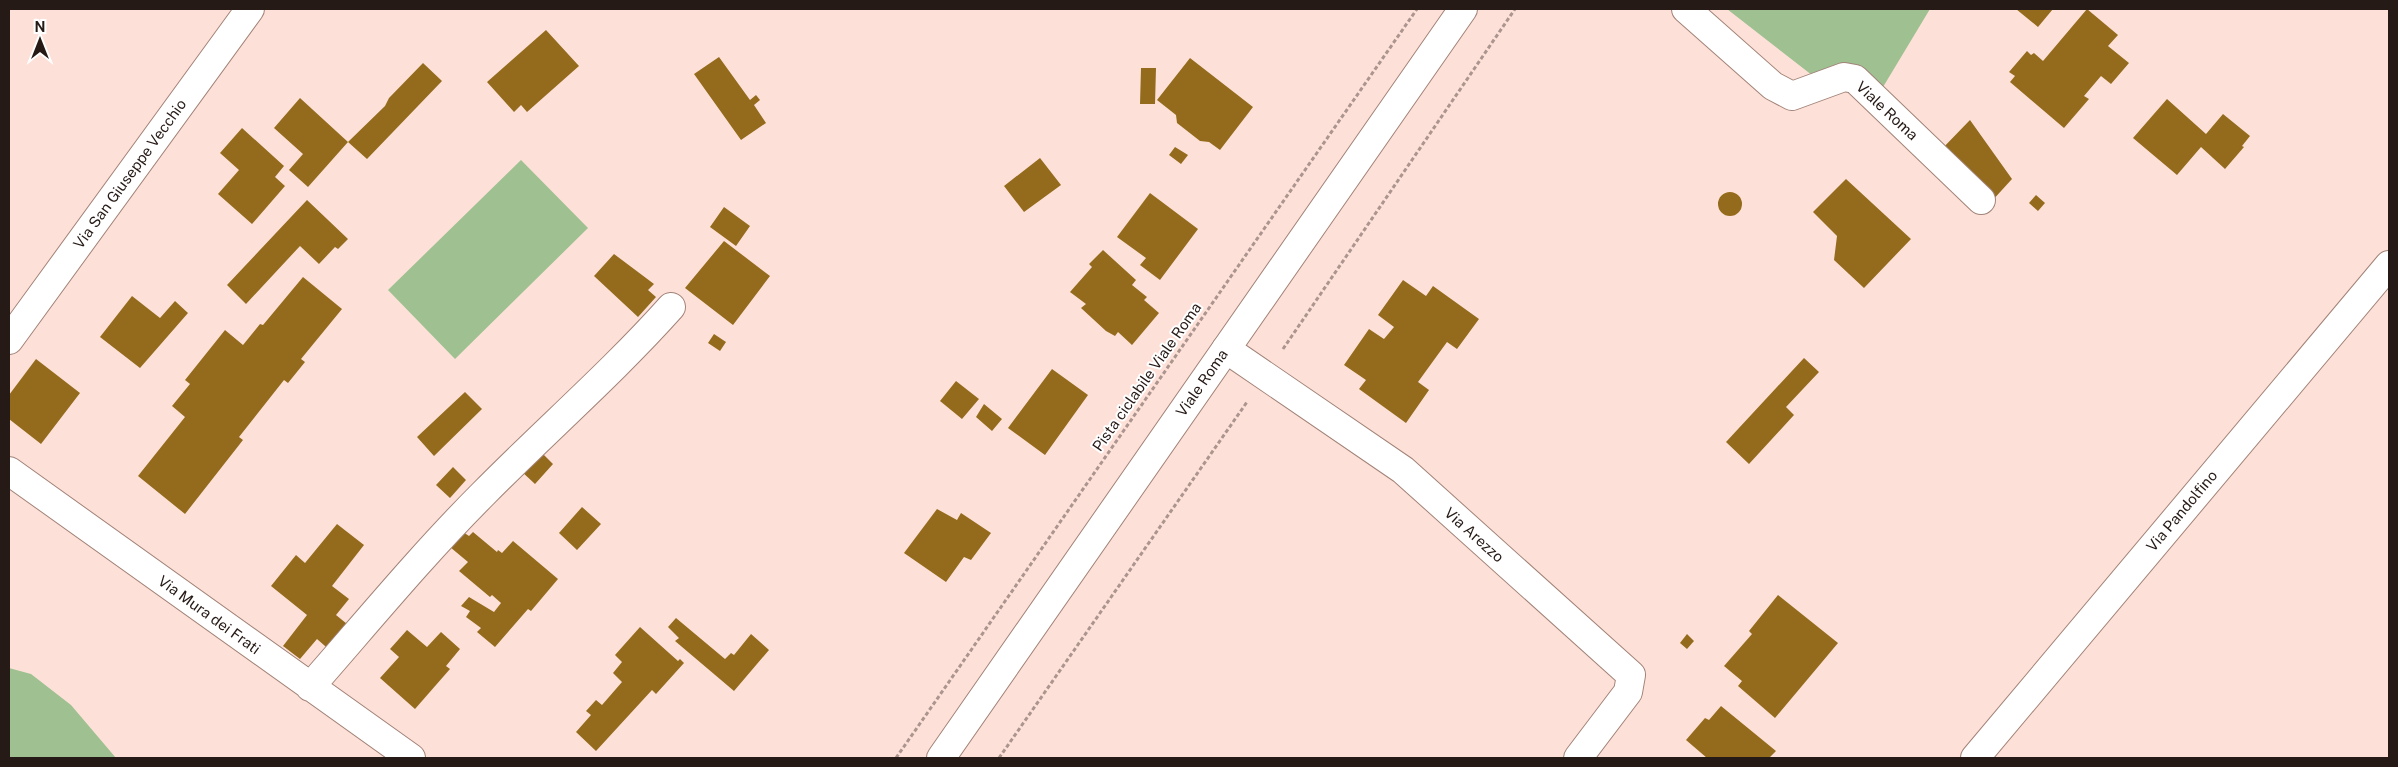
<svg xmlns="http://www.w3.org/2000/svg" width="2398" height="767" font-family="'Public Sans',sans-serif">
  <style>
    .green { fill: #9fc091 }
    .building { fill: #946b1c }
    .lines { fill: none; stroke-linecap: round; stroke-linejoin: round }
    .minor-casing { stroke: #a28378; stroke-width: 30 }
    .major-casing { stroke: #a28378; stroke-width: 30 }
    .path { stroke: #ab958e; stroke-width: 3; stroke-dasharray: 4 2.5; stroke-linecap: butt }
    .minor { stroke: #fff; stroke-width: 28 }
    .major { stroke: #fff; stroke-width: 28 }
    .labels { text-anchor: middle; stroke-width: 4; stroke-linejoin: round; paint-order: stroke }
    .street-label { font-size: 15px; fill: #261a16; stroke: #fff }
  </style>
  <rect width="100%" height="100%" fill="#fde1d8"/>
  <!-- green -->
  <path class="green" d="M 1727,9 L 1930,9 L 1880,92 L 1817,79 Z
    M 521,160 L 588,228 L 455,359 L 388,290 Z
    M 9,668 L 31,674 L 71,705 L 116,758 L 9,758 Z"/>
  <!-- building -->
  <path class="building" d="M 2016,9 L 2053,9 L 2038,27 Z
    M 2087,9 L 2118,35 L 2108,46 L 2129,63 L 2111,84 L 2101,76 L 2084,96 L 2089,99 L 2064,128 L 2010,82 L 2015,76 L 2009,72 L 2027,51 L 2031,55 L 2034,53 L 2043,61 Z
    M 546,30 L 579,66 L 527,112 L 521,105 L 514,112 L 487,82 Z
    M 719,57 L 750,100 L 756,95 L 760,100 L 754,105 L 766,123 L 741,140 L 694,74 Z
    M 1190,58 L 1253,107 L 1220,150 L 1209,142 L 1200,141 L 1177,123 L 1176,115 L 1157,100 Z
    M 423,63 L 442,81 L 367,159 L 348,142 L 385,106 L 389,98 Z
    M 1141,68 L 1156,68 L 1155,104 L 1140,104 Z
    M 300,98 L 348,142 L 308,187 L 289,170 L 303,154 L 274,128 Z
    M 2167,99 L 2206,134 L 2223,114 L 2250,136 L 2242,146 L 2244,147 L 2225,169 L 2201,147 L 2177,175 L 2133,138 Z
    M 1970,120 L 2012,179 L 1991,202 L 1938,153 Z
    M 242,128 L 284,166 L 275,177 L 285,186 L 252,224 L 218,194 L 239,170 L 220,153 Z
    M 1175,147 L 1188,155 L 1181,164 L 1169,155 Z
    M 1040,158 L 1061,185 L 1024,212 L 1004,186 Z
    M 1846,179 L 1911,239 L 1864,288 L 1834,260 L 1837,236 L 1813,212 Z
    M1718 204a12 12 0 1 1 24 0a12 12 0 1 1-24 0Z
    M 1150,193 L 1198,229 L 1160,280 L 1140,265 L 1146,258 L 1117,237 Z
    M 2036,195 L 2045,203 L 2038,211 L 2029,203 Z
    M 307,200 L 348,239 L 338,249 L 335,247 L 319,264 L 300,246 L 246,304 L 227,285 Z
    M 724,207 L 750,226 L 736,246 L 710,227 Z
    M 724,241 L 770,276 L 733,325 L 685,288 Z
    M 1103,250 L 1136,280 L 1132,285 L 1147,297 L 1144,300 L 1159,313 L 1132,345 L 1118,332 L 1115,336 L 1106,331 L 1081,308 L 1086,304 L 1070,292 L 1092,267 L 1089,264 Z
    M 614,254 L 654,284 L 648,290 L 656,297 L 638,317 L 594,276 Z
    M 303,277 L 342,309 L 301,359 L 305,362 L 288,383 L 284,380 L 239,437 L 243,440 L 185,514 L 138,476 L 185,417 L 172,406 L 190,384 L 185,380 L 225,330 L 243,345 L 260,324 L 263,325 Z
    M 1403,280 L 1426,296 L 1433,286 L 1479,319 L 1457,349 L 1447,342 L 1418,382 L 1429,390 L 1406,423 L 1359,389 L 1366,380 L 1344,365 L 1369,329 L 1384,339 L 1394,327 L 1378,315 Z
    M 132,296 L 160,318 L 175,301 L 188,313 L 140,368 L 100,337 Z
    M 714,334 L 726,342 L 720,351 L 708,343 Z
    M 1804,358 L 1819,372 L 1786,407 L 1794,415 L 1749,464 L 1726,442 Z
    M 36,359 L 80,393 L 41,444 L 9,419 L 9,395 Z
    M 1052,369 L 1088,395 L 1045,455 L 1008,428 Z
    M 956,381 L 979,399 L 962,419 L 940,401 Z
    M 465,392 L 482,409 L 434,456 L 417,437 Z
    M 984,404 L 1002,419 L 992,431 L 976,417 Z
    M 539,450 L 553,464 L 535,484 L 520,470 Z
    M 453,467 L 466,480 L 450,498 L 436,485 Z
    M 582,507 L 601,524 L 577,550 L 559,533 Z
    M 937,509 L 957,520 L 961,513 L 991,533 L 971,560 L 964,557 L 946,582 L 904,553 Z
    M 337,524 L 364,545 L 332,586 L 349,599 L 336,615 L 352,628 L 333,653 L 317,639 L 300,659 L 283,646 L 307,615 L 271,586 L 296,555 L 305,563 Z
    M 463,532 L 469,536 L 473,532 L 497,552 L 498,550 L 502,553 L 513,541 L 558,579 L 531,611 L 528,609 L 495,647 L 477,632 L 481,628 L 466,617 L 470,611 L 461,606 L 469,597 L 494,612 L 501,603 L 492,595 L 490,597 L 459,571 L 468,562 L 450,547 Z
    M 1778,595 L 1838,643 L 1775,718 L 1738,686 L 1742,681 L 1724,666 L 1752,634 L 1749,631 Z
    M 676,618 L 725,659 L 731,653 L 734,655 L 751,634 L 769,650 L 734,691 L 675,641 L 679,638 L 668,627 Z
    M 640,627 L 678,661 L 680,659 L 684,663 L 656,694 L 652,690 L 596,751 L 576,732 L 591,715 L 586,711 L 596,700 L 602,705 L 622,682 L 613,673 L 622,662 L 615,655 Z
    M 407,630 L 427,647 L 441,632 L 460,649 L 446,666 L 450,669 L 415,709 L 380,678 L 399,657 L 390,649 Z
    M 1687,634 L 1694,641 L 1687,649 L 1680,643 Z
    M 1721,706 L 1776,751 L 1769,758 L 1707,758 L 1686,740 L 1705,718 L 1709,720 Z"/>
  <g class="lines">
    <!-- minor casing -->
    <g class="minor-casing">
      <path id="minor" d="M 1686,9 L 1773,86 L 1792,96 L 1844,77 L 1855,79 L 1981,200
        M 9,340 L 250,9
        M 1226,349 L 1403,470 L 1631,675 L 1628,692 L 1578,758
        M 9,471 L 411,758
        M 310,687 C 367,622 422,555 483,494 C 545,431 612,373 671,307
        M 1975,758 L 2389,265"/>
    </g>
    <!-- major casing -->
    <g class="major-casing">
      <path id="major" d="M 941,758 L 1463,9"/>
    </g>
    <!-- path -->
    <path class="path" d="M 1283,349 L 1515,9
      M 896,758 L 1417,9
      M 999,758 L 1247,402"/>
    <!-- minor -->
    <use href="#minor" class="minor"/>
    <!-- major -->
    <use href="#major" class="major"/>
  </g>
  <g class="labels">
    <!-- street labels -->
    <g class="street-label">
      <text transform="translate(1887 111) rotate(43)" y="5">Viale Roma</text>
      <text transform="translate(130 174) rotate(-54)" y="5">Via San Giuseppe Vecchio</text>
      <text transform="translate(1147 377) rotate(-55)" y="5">Pista ciclabile Viale Roma</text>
      <text transform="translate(1202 383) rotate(-55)" y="5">Viale Roma</text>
      <text transform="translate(2182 511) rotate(-50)" y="5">Via Pandolfino</text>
      <text transform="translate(1474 535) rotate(42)" y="5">Via Arezzo</text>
      <text transform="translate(209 615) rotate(36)" y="5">Via Mura dei Frati</text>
    </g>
  </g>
  <!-- border -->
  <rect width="2398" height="767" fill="none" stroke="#261a16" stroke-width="20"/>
  <!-- north arrow -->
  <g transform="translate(40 40)" stroke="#ffffff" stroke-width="4" paint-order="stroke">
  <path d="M0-4L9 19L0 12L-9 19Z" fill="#261a16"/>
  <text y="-8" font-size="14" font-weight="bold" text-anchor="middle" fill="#261a16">N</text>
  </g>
</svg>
